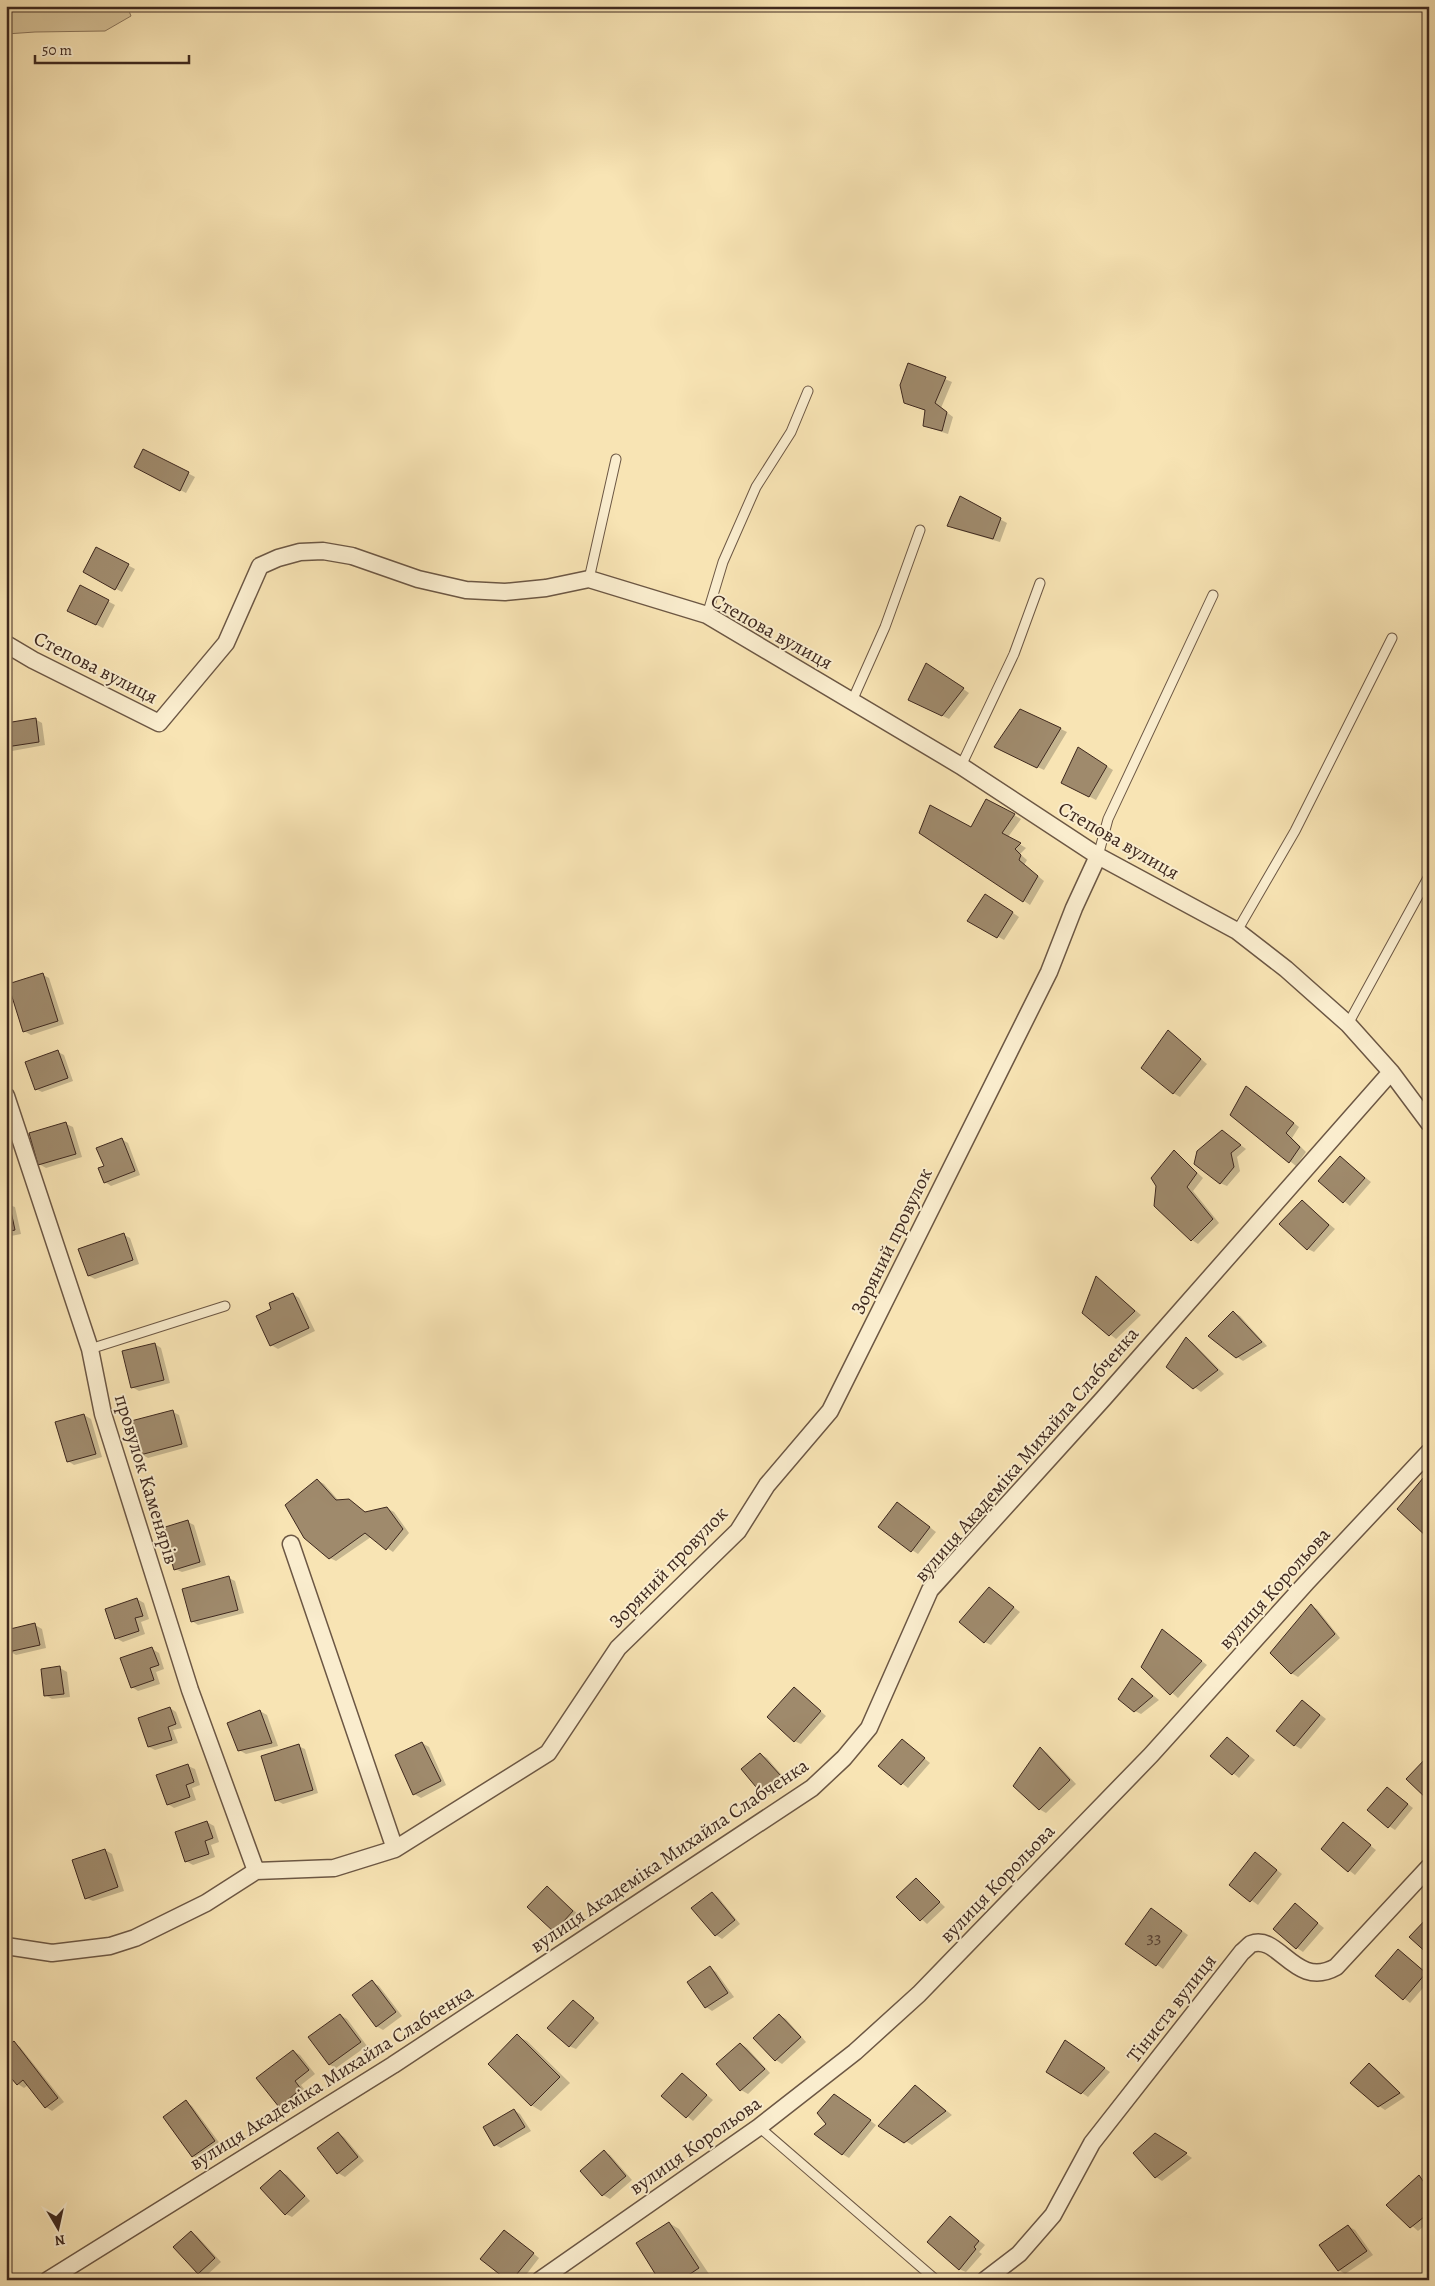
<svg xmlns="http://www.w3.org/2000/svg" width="1435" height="2286" font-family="Alegreya,serif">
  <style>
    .green { fill: #d8c49a; stroke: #8b765c }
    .shadow { fill: #0003 }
    .building { fill: #9f8a6c; stroke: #3e281e }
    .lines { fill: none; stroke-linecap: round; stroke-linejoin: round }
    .lane-casing { stroke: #6c5744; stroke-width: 11 }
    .street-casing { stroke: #6c5744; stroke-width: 19 }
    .lane { stroke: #faedce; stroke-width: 9 }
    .street { stroke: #faedce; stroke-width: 16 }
    .labels { text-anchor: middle; stroke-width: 4; stroke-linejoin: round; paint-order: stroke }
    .number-label { font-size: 18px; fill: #564032 }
    .street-label { font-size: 20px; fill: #3e281e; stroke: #faedce }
  </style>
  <rect width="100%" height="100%" fill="#f8e4b4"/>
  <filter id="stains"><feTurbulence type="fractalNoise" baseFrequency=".004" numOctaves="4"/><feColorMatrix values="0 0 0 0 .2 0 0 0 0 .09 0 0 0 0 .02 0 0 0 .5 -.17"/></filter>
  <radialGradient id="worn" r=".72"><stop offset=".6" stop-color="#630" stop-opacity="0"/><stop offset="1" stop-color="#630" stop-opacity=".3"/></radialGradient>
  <!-- green -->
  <path class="green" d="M 6,6 L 127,6 L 131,16 L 105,31 L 35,32 L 6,34 Z"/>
  <!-- shadow -->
  <path class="shadow" d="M 908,364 L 952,382 L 941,408 L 953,417 L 948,434 L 924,426 L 926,411 L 905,402 Z
    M 144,450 L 195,477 L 186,493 L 142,470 Z
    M 961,498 L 1007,523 L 1000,542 L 955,529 L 949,526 Z
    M 97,549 L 135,569 L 122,592 L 84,572 Z
    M 81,587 L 115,605 L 103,628 L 75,614 Z
    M 933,668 L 969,693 L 949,719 L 916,703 Z
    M 1021,710 L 1067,732 L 1044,770 L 1002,750 Z
    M 35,719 L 42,723 L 45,745 L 12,751 L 6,747 L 6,724 Z
    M 1078,749 L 1113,770 L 1096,800 L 1069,786 Z
    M 987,800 L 1021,819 L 1008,837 L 1026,848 L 1020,854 L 1027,860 L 1024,865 L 1044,881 L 1030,905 L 921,832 L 972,828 Z
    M 992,899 L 1019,917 L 1004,940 L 969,920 Z
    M 43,975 L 49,978 L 64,1024 L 31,1035 L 24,1031 Z
    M 1169,1032 L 1207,1064 L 1180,1097 L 1173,1093 Z
    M 58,1052 L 64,1055 L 73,1081 L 42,1092 L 36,1089 Z
    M 1252,1091 L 1299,1127 L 1292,1138 L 1306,1152 L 1296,1166 L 1231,1114 Z
    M 66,1124 L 73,1127 L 82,1157 L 46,1168 L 39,1164 Z
    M 1222,1131 L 1246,1149 L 1237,1157 L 1240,1171 L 1227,1186 L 1220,1183 Z
    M 121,1139 L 128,1143 L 140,1175 L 111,1186 L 105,1182 L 105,1167 Z
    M 1174,1151 L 1203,1178 L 1193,1191 L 1219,1223 L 1198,1244 L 1192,1240 Z
    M 1340,1157 L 1371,1182 L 1350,1206 L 1320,1181 Z
    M 1302,1201 L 1335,1229 L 1314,1252 L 1308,1249 Z
    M 6,1204 L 15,1207 L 21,1234 L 6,1237 Z
    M 124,1235 L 130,1238 L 139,1264 L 95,1279 L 89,1276 Z
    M 1097,1278 L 1141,1315 L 1116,1339 L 1083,1313 Z
    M 293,1294 L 299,1298 L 315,1331 L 278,1349 L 271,1345 L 273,1310 Z
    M 1233,1312 L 1240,1316 L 1267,1346 L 1243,1361 L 1237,1357 Z
    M 1186,1339 L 1192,1342 L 1224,1374 L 1201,1392 L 1168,1367 Z
    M 155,1344 L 161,1348 L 170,1383 L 139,1391 L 132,1387 Z
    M 173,1412 L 179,1415 L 188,1447 L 148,1458 L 141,1454 Z
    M 84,1415 L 91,1419 L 102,1457 L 74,1465 L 68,1461 Z
    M 317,1480 L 324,1484 L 339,1501 L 366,1513 L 387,1508 L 394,1512 L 409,1533 L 393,1552 L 371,1537 L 336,1561 L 330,1558 Z
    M 904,1507 L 936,1532 L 918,1554 L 912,1550 Z
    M 188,1522 L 194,1525 L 206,1565 L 182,1572 L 175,1569 Z
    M 229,1578 L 235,1581 L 244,1613 L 198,1625 L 192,1621 Z
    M 989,1588 L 1020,1612 L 991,1645 L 985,1642 Z
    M 137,1599 L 144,1603 L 149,1619 L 141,1622 L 145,1634 L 123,1642 L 116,1638 Z
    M 1311,1606 L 1317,1609 L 1340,1638 L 1298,1677 L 1291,1673 Z
    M 35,1625 L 42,1629 L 46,1648 L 16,1655 L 9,1651 L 6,1631 Z
    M 1168,1635 L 1207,1665 L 1178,1698 L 1143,1667 Z
    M 152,1649 L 159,1653 L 164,1669 L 156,1672 L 160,1684 L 138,1691 L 132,1687 Z
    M 60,1668 L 67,1672 L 70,1697 L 52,1699 L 45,1695 Z
    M 1139,1684 L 1159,1700 L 1141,1714 L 1135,1711 Z
    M 800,1693 L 826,1716 L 801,1744 L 794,1741 Z
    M 1303,1701 L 1326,1719 L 1301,1749 L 1294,1745 Z
    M 170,1708 L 176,1712 L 182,1728 L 173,1730 L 178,1743 L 155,1750 L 149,1747 Z
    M 260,1711 L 267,1715 L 278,1746 L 246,1754 L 239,1750 Z
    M 1227,1738 L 1255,1760 L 1239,1778 L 1212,1756 Z
    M 902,1740 L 930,1763 L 908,1788 L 880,1766 Z
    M 422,1743 L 429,1747 L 446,1785 L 421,1798 L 414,1794 Z
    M 298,1746 L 305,1749 L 318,1793 L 283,1804 L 276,1800 Z
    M 1041,1749 L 1047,1753 L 1076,1784 L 1046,1813 L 1039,1809 Z
    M 760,1754 L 767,1758 L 786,1780 L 768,1796 L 762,1792 Z
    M 188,1766 L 195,1769 L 200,1785 L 192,1788 L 196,1800 L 174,1808 L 168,1804 Z
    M 1387,1788 L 1413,1808 L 1395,1830 L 1389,1826 Z
    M 207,1822 L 214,1826 L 219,1842 L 211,1845 L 215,1857 L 193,1865 L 186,1861 Z
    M 1343,1824 L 1376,1850 L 1355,1875 L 1322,1849 Z
    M 105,1850 L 112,1854 L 124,1891 L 93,1901 L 86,1898 Z
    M 1262,1858 L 1282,1874 L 1258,1905 L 1231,1885 Z
    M 916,1880 L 945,1907 L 927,1924 L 898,1897 Z
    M 547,1887 L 579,1915 L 561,1935 L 554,1931 Z
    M 712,1893 L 718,1897 L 740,1924 L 722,1939 L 716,1935 Z
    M 1295,1905 L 1324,1928 L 1303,1952 L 1297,1948 Z
    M 1158,1914 L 1188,1935 L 1163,1969 L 1127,1943 Z
    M 1404,1954 L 1429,1975 L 1429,1981 L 1410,2003 L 1376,1976 Z
    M 710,1968 L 716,1972 L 734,1997 L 712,2011 L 706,2007 L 689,1982 Z
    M 372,1982 L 379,1986 L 402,2016 L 383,2030 L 376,2026 Z
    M 573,2001 L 599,2023 L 576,2049 L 569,2046 Z
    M 340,2015 L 347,2019 L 367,2046 L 336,2068 L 330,2065 L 310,2037 Z
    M 779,2015 L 786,2019 L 806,2042 L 782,2064 L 776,2060 Z
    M 517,2036 L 527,2041 L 570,2083 L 541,2111 L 531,2105 Z
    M 14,2043 L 20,2047 L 64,2102 L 52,2111 L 46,2107 L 28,2085 L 24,2088 L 18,2084 Z
    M 741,2044 L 747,2048 L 770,2073 L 748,2094 L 741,2090 L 718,2064 Z
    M 1072,2045 L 1110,2072 L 1088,2097 L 1082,2093 Z
    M 293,2051 L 300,2055 L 315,2074 L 301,2085 L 307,2093 L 286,2109 L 279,2106 Z
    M 1369,2064 L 1375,2068 L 1405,2097 L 1385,2110 L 1379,2106 Z
    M 682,2075 L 713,2100 L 693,2121 L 663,2096 Z
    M 921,2090 L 952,2115 L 912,2145 L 880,2126 Z
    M 841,2099 L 876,2125 L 849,2158 L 842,2154 L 827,2124 Z
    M 186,2102 L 192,2106 L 221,2145 L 200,2160 L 193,2156 L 164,2118 Z
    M 514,2110 L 520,2114 L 531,2131 L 501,2148 L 495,2145 Z
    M 338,2133 L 344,2137 L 364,2161 L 345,2177 L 338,2173 Z
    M 1162,2138 L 1192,2158 L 1162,2181 L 1156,2177 Z
    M 604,2152 L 610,2155 L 632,2180 L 610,2199 L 603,2195 Z
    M 280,2172 L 287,2175 L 310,2201 L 292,2217 L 286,2214 Z
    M 1419,2177 L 1429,2185 L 1429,2222 L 1418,2231 L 1388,2205 Z
    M 950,2218 L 985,2245 L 979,2252 L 982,2254 L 966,2272 L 959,2269 Z
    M 669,2223 L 679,2229 L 709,2274 L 699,2280 L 661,2280 Z
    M 1348,2226 L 1355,2230 L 1373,2255 L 1345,2274 L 1339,2270 Z
    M 191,2232 L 197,2236 L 221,2262 L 205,2277 L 199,2273 Z
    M 510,2235 L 539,2258 L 522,2280 L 509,2280 Z"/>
  <!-- building -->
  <path class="building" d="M 908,363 L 946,377 L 935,403 L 947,412 L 942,431 L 923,426 L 925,410 L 904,403 L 900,385 Z
    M 143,449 L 189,472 L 180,491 L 134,467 Z
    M 960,496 L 1001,518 L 993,539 L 947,526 Z
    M 96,547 L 129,564 L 115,590 L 83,572 Z
    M 80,585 L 109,600 L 96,625 L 67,611 Z
    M 926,663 L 964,688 L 942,716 L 908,700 Z
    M 1020,709 L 1061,728 L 1037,768 L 994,747 Z
    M 36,718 L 39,742 L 6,747 L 6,723 Z
    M 1078,747 L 1107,766 L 1089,797 L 1061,783 Z
    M 986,799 L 1015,814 L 1002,833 L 1021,843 L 1015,849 L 1021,855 L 1019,860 L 1038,876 L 1023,902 L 919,833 L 930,805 L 971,827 Z
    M 985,894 L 1013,912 L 997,938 L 967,921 Z
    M 43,973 L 58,1021 L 23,1032 L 8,984 Z
    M 1168,1030 L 1201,1059 L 1173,1094 L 1141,1068 Z
    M 58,1050 L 68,1078 L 35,1090 L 25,1062 Z
    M 1246,1086 L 1294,1123 L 1286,1133 L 1300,1147 L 1289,1163 L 1230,1115 Z
    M 66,1122 L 76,1154 L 38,1165 L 29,1133 Z
    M 1222,1130 L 1241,1145 L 1231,1153 L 1234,1167 L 1220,1184 L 1194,1164 L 1197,1151 Z
    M 122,1138 L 135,1171 L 104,1183 L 98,1168 L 104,1166 L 96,1148 Z
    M 1174,1150 L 1197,1173 L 1187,1187 L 1213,1219 L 1191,1241 L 1154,1206 L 1156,1186 L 1151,1178 Z
    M 1340,1156 L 1365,1178 L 1343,1203 L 1318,1181 Z
    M 1302,1200 L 1329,1225 L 1307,1250 L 1279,1224 Z
    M 9,1202 L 15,1230 L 6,1232 L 6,1203 Z
    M 124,1233 L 133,1260 L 88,1276 L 78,1249 Z
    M 1096,1276 L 1135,1311 L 1109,1336 L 1082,1313 Z
    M 293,1293 L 309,1328 L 270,1346 L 256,1316 L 271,1309 L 269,1303 Z
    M 1233,1311 L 1262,1342 L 1236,1358 L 1208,1336 Z
    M 1186,1337 L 1218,1370 L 1193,1389 L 1166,1367 Z
    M 155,1343 L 164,1380 L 131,1388 L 122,1351 Z
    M 173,1410 L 182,1444 L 140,1455 L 131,1421 Z
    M 84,1414 L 96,1454 L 67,1462 L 55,1422 Z
    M 1429,1471 L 1429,1539 L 1397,1509 Z
    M 317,1479 L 336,1500 L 349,1499 L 365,1512 L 387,1507 L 403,1529 L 386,1550 L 365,1533 L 329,1559 L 304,1538 L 285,1505 Z
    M 897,1502 L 930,1527 L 911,1552 L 878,1527 Z
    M 188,1520 L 200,1562 L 174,1570 L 162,1528 Z
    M 229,1576 L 238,1610 L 191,1622 L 182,1589 Z
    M 989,1587 L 1014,1607 L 984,1643 L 959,1622 Z
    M 137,1598 L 143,1616 L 135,1618 L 139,1631 L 115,1639 L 105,1609 Z
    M 1311,1604 L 1335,1634 L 1291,1674 L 1270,1653 Z
    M 35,1623 L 40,1645 L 8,1652 L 6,1630 Z
    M 1162,1629 L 1202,1661 L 1170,1695 L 1141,1667 Z
    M 152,1647 L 159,1665 L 150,1668 L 154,1680 L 131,1688 L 120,1658 Z
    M 60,1666 L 64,1694 L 44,1696 L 41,1669 Z
    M 1132,1678 L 1153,1696 L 1134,1712 L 1118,1699 Z
    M 794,1687 L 821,1711 L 794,1742 L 767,1717 Z
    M 1302,1700 L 1320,1715 L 1294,1746 L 1276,1731 Z
    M 170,1707 L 176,1724 L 168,1727 L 172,1740 L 148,1747 L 138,1718 Z
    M 260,1710 L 272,1743 L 238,1751 L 227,1723 Z
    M 1227,1737 L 1249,1756 L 1232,1775 L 1210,1756 Z
    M 902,1739 L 925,1758 L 901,1785 L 878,1766 Z
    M 422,1742 L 441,1781 L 413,1795 L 395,1755 Z
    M 299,1744 L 313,1790 L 275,1801 L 261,1756 Z
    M 1040,1747 L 1070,1780 L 1039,1810 L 1013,1786 Z
    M 760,1753 L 781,1776 L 761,1793 L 741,1769 Z
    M 1429,1755 L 1429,1801 L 1406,1779 Z
    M 188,1764 L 194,1782 L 186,1785 L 190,1797 L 167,1805 L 156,1775 Z
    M 1387,1787 L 1408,1804 L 1388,1828 L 1367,1810 Z
    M 207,1821 L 213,1838 L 205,1841 L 209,1854 L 185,1862 L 175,1832 Z
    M 1343,1822 L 1371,1845 L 1348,1872 L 1321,1849 Z
    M 105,1849 L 118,1887 L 85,1899 L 72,1860 Z
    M 1255,1852 L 1277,1870 L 1250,1902 L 1229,1885 Z
    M 916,1878 L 940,1902 L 920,1921 L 896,1897 Z
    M 547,1886 L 573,1911 L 554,1932 L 527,1907 Z
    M 712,1892 L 735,1920 L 715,1936 L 691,1908 Z
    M 1295,1903 L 1318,1923 L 1296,1949 L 1273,1929 Z
    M 1151,1908 L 1182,1931 L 1156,1966 L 1125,1944 Z
    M 1429,1916 L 1429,1955 L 1409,1937 Z
    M 1398,1949 L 1426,1973 L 1403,2000 L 1375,1976 Z
    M 710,1966 L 728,1993 L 705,2008 L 687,1982 Z
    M 372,1980 L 396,2012 L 376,2027 L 352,1995 Z
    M 573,2000 L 594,2018 L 569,2047 L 547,2028 Z
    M 340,2014 L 361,2042 L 329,2065 L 308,2037 Z
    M 779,2014 L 801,2037 L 775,2061 L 753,2038 Z
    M 517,2034 L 560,2077 L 531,2106 L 488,2064 Z
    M 1065,2040 L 1105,2068 L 1081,2094 L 1046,2072 Z
    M 14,2041 L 58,2098 L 45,2108 L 23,2080 L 17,2085 L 6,2072 L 6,2047 Z
    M 740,2043 L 765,2069 L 740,2091 L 716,2064 Z
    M 293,2050 L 309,2070 L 295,2081 L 301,2089 L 279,2107 L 256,2078 Z
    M 1369,2063 L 1400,2093 L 1378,2107 L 1350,2083 Z
    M 682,2073 L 707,2095 L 686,2118 L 661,2096 Z
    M 915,2085 L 946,2111 L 904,2143 L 878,2126 Z
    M 834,2094 L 871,2120 L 842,2155 L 814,2134 L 826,2124 L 817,2113 Z
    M 186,2100 L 215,2141 L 192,2157 L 163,2117 Z
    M 514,2109 L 525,2127 L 494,2146 L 483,2127 Z
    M 338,2132 L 358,2157 L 337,2174 L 317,2148 Z
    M 1155,2133 L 1187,2153 L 1155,2178 L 1133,2153 Z
    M 604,2150 L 626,2176 L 602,2196 L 580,2171 Z
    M 280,2170 L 305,2196 L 285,2215 L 260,2188 Z
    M 1419,2175 L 1429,2190 L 1429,2213 L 1410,2228 L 1386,2205 Z
    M 950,2216 L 979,2241 L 974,2247 L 976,2249 L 959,2270 L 927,2242 Z
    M 669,2222 L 699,2268 L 681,2280 L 659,2280 L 636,2243 Z
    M 1348,2225 L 1367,2251 L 1338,2271 L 1319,2245 Z
    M 504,2230 L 534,2253 L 512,2280 L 507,2280 L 480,2259 Z
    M 191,2231 L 215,2258 L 198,2274 L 173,2247 Z"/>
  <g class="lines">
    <!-- lane casing -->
    <g class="lane-casing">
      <path id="lane" d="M 589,579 L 616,459
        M 707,615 L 723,562 L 756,487 L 791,432 L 808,391
        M 852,701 L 885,627 L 920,530
        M 961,766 L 1014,654 L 1040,583
        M 1098,856 L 1108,819 L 1213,595
        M 1237,931 L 1295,831 L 1392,638
        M 1348,1024 L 1429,876
        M 90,1349 L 225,1306
        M 759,2127 L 936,2280"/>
    </g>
    <!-- street casing -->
    <g class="street-casing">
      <path id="street" d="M 6,644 L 33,660 L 159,723 L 226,643 L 260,566 L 278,558 L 300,552 L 323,551 L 352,556 L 418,579 L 466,590 L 505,592 L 546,588 L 589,579 L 707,615 L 961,766 L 1098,856 L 1237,931 L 1286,969 L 1348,1024 L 1391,1072 L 1429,1123
        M 6,1096 L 90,1349 L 103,1414 L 190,1690 L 256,1871
        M 291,1544 L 395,1849
        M 6,1946 L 52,1953 L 110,1946 L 135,1938 L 206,1903 L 256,1871 L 334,1868 L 395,1849 L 548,1753 L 618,1648 L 738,1531 L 767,1485 L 830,1411 L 1049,972 L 1074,908 L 1098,856
        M 48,2280 L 393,2065 L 812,1788 L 844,1758 L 869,1728 L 930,1590 L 1103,1399 L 1391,1072
        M 540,2280 L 759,2127 L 855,2052 L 919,1994 L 1151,1755 L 1307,1582 L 1429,1452
        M 985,2280 L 1019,2254 L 1053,2215 L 1092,2143 L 1242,1952 C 1245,1950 1248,1946 1251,1944 C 1279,1933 1295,1990 1336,1967 L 1429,1867"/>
    </g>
    <!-- lane -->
    <use href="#lane" class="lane"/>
    <!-- street -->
    <use href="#street" class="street"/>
  </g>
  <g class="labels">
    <!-- number labels -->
    <g class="number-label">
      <text x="1154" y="1943">33</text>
    </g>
    <!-- street labels -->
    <g class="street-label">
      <text transform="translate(772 631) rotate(29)" y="7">Степова вулиця</text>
      <text transform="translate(96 667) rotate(27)" y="7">Степова вулиця</text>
      <text transform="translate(1119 840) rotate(30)" y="7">Степова вулиця</text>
      <text transform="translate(891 1241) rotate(-64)" y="7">Зоряний провулок</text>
      <text transform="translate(1026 1454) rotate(-49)" y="7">вулиця Академіка Михайла Слабченка</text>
      <text transform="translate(147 1479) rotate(73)" y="7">провулок Каменярів</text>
      <text transform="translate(668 1567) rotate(-46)" y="7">Зоряний провулок</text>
      <text transform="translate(1274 1588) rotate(-48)" y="7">вулиця Корольова</text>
      <text transform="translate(669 1855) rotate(-34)" y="7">вулиця Академіка Михайла Слабченка</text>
      <text transform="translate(997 1883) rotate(-46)" y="7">вулиця Корольова</text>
      <text transform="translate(1171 2008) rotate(-52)" y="7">Тіниста вулиця</text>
      <text transform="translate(331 2077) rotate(-32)" y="7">вулиця Академіка Михайла Слабченка</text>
      <text transform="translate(695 2145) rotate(-35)" y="7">вулиця Корольова</text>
    </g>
  </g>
  <!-- margin -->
  <rect width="1435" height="2286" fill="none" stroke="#f8e4b4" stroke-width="25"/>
  <rect x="8" y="8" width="1420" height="2271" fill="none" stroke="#3e281e" stroke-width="2.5"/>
  <rect x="12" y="12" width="1410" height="2261" fill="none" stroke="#3e281e"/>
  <!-- north arrow -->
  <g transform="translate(58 2228) rotate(171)" stroke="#faedce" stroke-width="4" paint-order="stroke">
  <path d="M0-4L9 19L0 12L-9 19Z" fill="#3e281e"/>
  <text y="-8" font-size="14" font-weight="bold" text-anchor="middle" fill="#3e281e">N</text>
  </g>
  <!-- scale -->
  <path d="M35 55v8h154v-8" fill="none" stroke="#3e281e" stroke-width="2.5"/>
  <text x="42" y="55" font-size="15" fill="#3e281e" stroke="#faedce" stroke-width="4" paint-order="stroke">50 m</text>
  <rect width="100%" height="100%" filter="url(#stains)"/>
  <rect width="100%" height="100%" fill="url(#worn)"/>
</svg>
